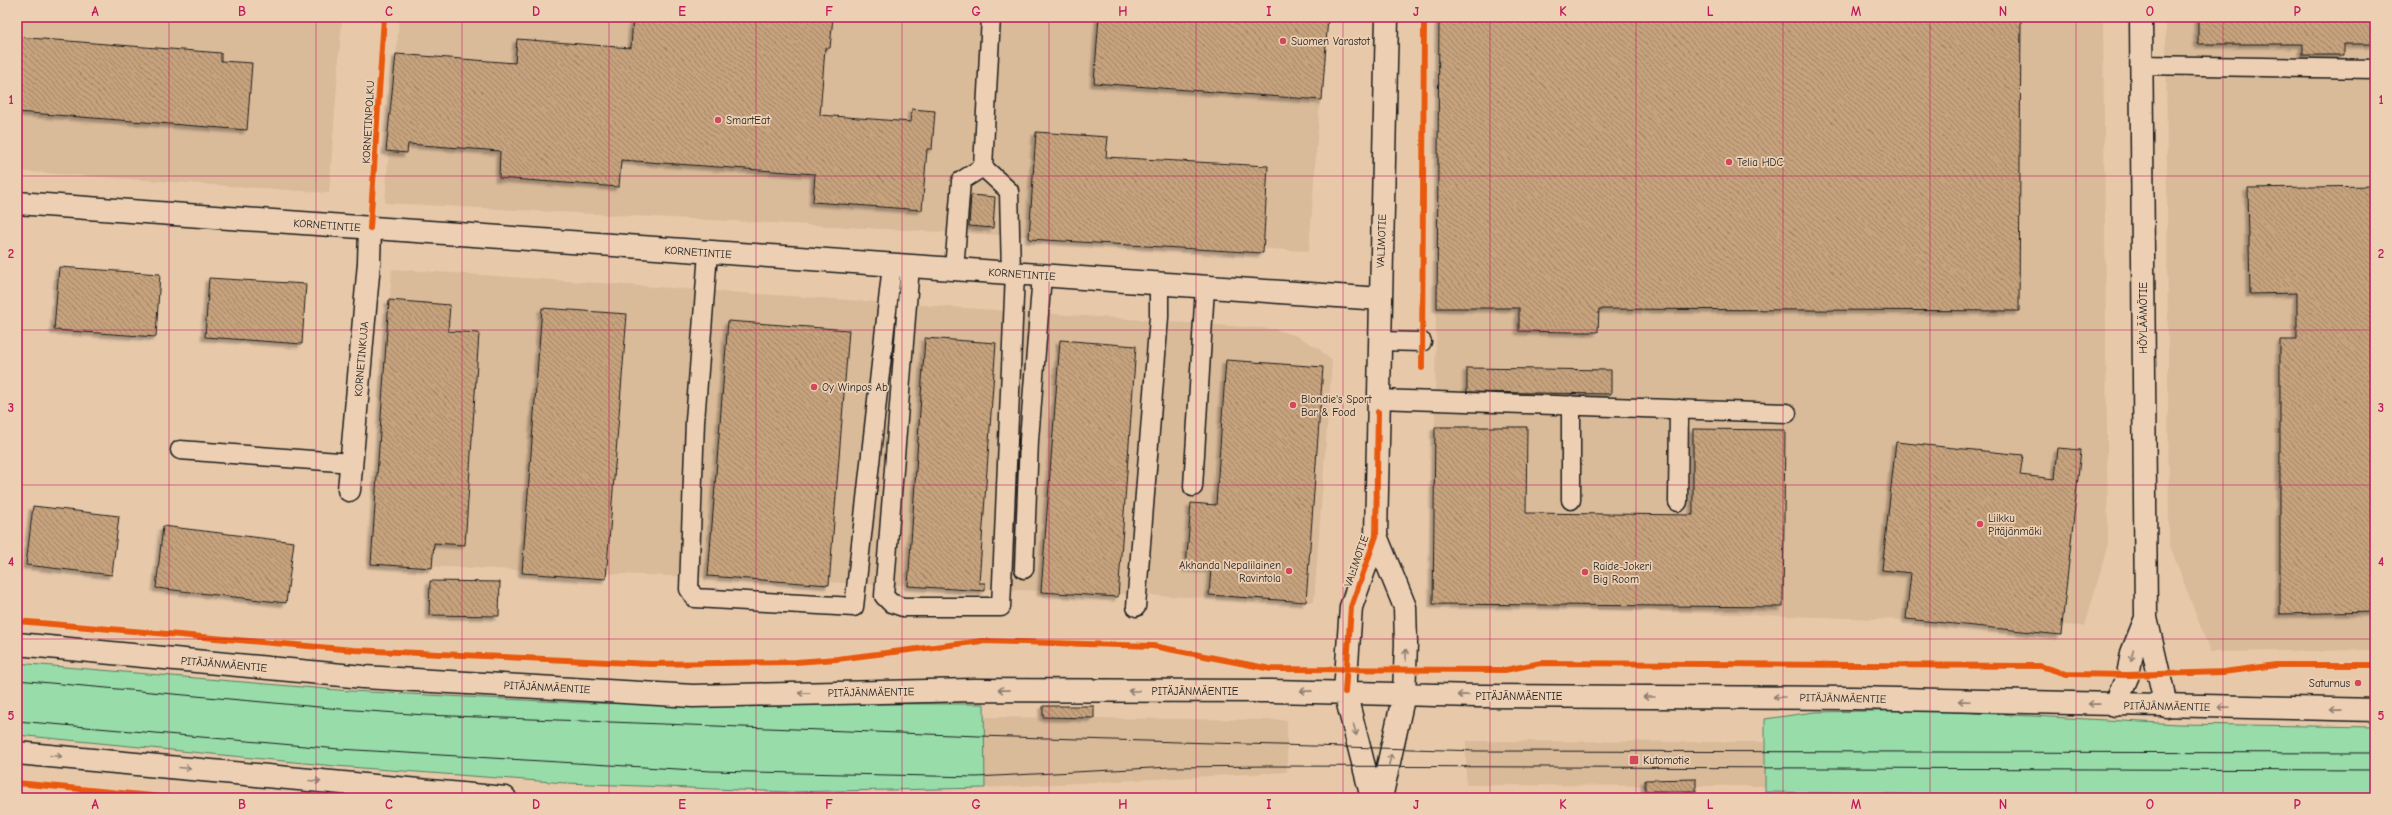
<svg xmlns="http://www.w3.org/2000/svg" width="2392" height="815" font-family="'Comic Neue',sans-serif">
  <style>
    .built { fill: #d9ba99 }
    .green { fill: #97dca9; stroke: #5a7c62 }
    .building { fill: url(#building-back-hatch); stroke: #1c1c1c; filter: url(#shadow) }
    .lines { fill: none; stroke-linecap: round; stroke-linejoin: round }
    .lane-casing { stroke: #1c1c1c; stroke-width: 21 }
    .street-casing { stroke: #1c1c1c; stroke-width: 25 }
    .secondary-casing { stroke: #1c1c1c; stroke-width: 25 }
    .lane { stroke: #edd0b4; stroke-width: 18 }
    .street { stroke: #edd0b4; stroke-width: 22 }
    .secondary { stroke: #edd0b4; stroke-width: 22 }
    .tram { stroke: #1c1c1c; stroke-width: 1 }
    .cycleway-casing { stroke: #edd0b4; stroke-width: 8 }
    .cycleway { stroke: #e8590c; stroke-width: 6 }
    .oneway { stroke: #8f7f70 }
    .grid { fill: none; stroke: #c2185b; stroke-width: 1; stroke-opacity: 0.55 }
    .poi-dot { fill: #d1495b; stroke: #edd0b4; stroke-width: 1.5 }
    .labels { text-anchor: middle; stroke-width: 3.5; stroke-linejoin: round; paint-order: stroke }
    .poi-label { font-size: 11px; fill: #1c1c1c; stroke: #edd0b4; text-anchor: start }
    .street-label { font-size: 11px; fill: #1c1c1c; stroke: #edd0b4 }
    .neatline { fill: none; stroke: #c2185b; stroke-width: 1.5 }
    .grid-label { font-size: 13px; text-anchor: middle; font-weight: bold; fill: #c2185b }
  </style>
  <defs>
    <pattern id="building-back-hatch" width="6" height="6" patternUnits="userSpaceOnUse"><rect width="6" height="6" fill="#c6a27d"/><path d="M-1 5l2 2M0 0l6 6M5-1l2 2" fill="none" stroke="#a08366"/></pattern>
    <filter id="shadow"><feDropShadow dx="-3.5" dy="3.5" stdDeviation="1" flood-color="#0004"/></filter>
  </defs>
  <rect width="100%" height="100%" fill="#e7c9aa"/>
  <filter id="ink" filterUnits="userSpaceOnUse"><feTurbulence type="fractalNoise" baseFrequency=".025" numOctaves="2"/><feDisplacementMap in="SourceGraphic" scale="8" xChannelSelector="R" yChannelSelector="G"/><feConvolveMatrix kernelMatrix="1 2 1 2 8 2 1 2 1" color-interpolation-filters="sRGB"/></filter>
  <g filter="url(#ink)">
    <!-- built -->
    <path class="built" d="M 17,17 L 342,17 L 329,193 L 17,171 Z
      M 399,17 L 1326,17 L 1309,251 L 385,203 Z
      M 1439,17 L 2103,17 L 2108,544 L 2085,626 L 1433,604 Z
      M 2166,17 L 2375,17 L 2375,650 L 2210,652 L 2169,543 Z
      M 392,269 L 1274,329 L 1297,336 L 1318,348 L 1332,361 L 1314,602 L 371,564 Z
      M 983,717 L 1287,720 L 1287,772 L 985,788 Z
      M 1466,741 L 1764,742 L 1765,786 L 1466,785 Z"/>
    <!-- green -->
    <path class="green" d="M 17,663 L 350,691 L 581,703 L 984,704 L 985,788 L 789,792 L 566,783 L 335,766 L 17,735 Z
      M 1922,710 L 2178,724 L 2375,727 L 2375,795 L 2126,798 L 1765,792 L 1765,719 L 1814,712 Z"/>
    <!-- building -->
    <path class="building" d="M 633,17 L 833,17 L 830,48 L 825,48 L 820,115 L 911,122 L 912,109 L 935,111 L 932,149 L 927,149 L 922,210 L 813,202 L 815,174 L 621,160 L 619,187 L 499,178 L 500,151 L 408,144 L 407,153 L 386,151 L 396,54 L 515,63 L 517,39 L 631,48 Z
      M 1099,17 L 1328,17 L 1322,100 L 1094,83 Z
      M 1439,17 L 2021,17 L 2019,311 L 1599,309 L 1598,332 L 1568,332 L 1519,331 L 1519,308 L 1437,308 Z
      M 2198,17 L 2375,17 L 2375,44 L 2344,44 L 2344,55 L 2303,55 L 2303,44 L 2198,44 Z
      M 17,37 L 221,53 L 221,61 L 252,63 L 247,130 L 17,112 Z
      M 1036,132 L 1108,137 L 1106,157 L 1268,166 L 1263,253 L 1029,239 Z
      M 2375,186 L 2375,612 L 2280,614 L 2280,340 L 2297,340 L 2297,293 L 2250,294 L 2248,188 Z
      M 971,195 L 995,197 L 993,228 L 969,226 Z
      M 59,267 L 160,274 L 156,337 L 54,330 Z
      M 209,278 L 306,284 L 302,344 L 205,337 Z
      M 389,300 L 450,305 L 448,331 L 479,333 L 465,545 L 434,543 L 432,568 L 371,564 Z
      M 542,308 L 627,314 L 606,579 L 522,573 Z
      M 728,321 L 849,330 L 829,585 L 708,576 Z
      M 925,338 L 996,343 L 979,583 L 985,583 L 985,591 L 908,586 Z
      M 1060,340 L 1136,346 L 1118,597 L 1041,592 Z
      M 1226,360 L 1323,367 L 1306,602 L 1209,595 L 1211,569 L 1186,568 L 1191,503 L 1216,505 Z
      M 1467,368 L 1611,370 L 1611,394 L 1467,392 Z
      M 1435,427 L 1527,427 L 1526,513 L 1693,515 L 1693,429 L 1785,430 L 1783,607 L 1433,604 Z
      M 1896,442 L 2023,455 L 2020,475 L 2055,479 L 2058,448 L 2081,450 L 2061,635 L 1906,619 L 1911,573 L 1882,570 Z
      M 33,506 L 119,516 L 112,575 L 26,565 Z
      M 163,526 L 294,542 L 286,603 L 156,588 Z
      M 430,581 L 500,582 L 499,616 L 429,615 Z
      M 1043,706 L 1094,706 L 1094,718 L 1043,717 Z
      M 1696,779 L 1696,791 L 1645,791 L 1645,780 Z"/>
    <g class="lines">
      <!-- lane casing -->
      <g class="lane-casing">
        <path id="lane" d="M 2141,65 L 2375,69
          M 983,167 L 1009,191 L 1011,273
          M 708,253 L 695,421 L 689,589 L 695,598 L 854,607 L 892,265
          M 910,266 L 884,596 L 891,603 L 903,607 L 1001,607 L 1015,273
          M 954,270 L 961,181 L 983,167 L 991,17
          M 1379,341 L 1422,342
          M 1378,399 L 1787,413
          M 1571,405 L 1571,500
          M 180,450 L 352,463
          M 1193,487 L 1205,287
          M 1678,502 L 1679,409
          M 1024,569 L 1029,440 L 1042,275
          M 1136,607 L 1159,317 L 1159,283"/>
      </g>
      <!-- street casing -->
      <g class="street-casing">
        <path id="street" d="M 2141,17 L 2146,618 L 2166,706
          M 17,203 L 1380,299
          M 349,490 L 369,263 L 370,228
          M 2115,705 L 2128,675 L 2132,653 L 2146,618"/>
      </g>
      <!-- secondary casing -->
      <g class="secondary-casing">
        <path id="secondary" d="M 1376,536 L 1405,607 L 1406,644 L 1404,694 L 1381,798
          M 17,644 L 363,677 L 693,696 L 973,690 L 1272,691 L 1477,696 L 1853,698 L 2375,710
          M 17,753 L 505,798
          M 1372,798 L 1345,692 L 1351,607 L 1376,536 L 1387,17"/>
      </g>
      <!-- lane -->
      <use href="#lane" class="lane"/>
      <!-- street -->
      <use href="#street" class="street"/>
      <!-- secondary -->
      <use href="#secondary" class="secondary"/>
      <!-- tram -->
      <path class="tram" d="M 17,680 L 341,709 L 425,715 L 979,736 L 1478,751 L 2375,753
        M 17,721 L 339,749 L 711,771 L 976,777 L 1172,767 L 1272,766 L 2375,770"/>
      <!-- cycleway casing -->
      <g class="cycleway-casing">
        <path id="cycleway" d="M 370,228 L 384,17
          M 1422,368 L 1424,17
          M 17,621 L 354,650 L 651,664 L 796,662 L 837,659 L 982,641 L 1153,646 L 1271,669 L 1505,670 L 1541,663 L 2040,666 L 2066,674 L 2128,675 L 2223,672 L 2276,665 L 2375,665
          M 1345,692 L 1351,607 L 1376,536 L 1378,412
          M 17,783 L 173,798"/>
      </g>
      <!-- cycleway -->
      <use href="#cycleway" class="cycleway"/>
    </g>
    <!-- one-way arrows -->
    <defs><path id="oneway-shaft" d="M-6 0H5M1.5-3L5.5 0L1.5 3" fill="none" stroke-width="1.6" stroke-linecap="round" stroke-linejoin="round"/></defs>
    <g class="oneway">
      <use href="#oneway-shaft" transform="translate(1406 655) rotate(-90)"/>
      <use href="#oneway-shaft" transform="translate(2132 655) rotate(103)"/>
      <use href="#oneway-shaft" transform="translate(1004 690) rotate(-179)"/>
      <use href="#oneway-shaft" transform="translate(1134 691) rotate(-180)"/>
      <use href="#oneway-shaft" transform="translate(1306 691) rotate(-179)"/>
      <use href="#oneway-shaft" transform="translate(804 693) rotate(179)"/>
      <use href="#oneway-shaft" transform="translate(1463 695) rotate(-179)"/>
      <use href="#oneway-shaft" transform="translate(1649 697) rotate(-180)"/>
      <use href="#oneway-shaft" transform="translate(1779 697) rotate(-180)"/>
      <use href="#oneway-shaft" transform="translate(1964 701) rotate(-178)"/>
      <use href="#oneway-shaft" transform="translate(2094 704) rotate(-179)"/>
      <use href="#oneway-shaft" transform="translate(2224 707) rotate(-178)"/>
      <use href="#oneway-shaft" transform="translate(2336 710) rotate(-179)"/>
      <use href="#oneway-shaft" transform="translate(1355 730) rotate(75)"/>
      <use href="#oneway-shaft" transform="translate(56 756) rotate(5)"/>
      <use href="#oneway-shaft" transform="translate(1390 760) rotate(-77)"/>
      <use href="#oneway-shaft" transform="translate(185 768) rotate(5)"/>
      <use href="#oneway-shaft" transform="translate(315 781) rotate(5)"/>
    </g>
  </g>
  <!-- grid -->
  <path class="grid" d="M 169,17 L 169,798M 316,17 L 316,798M 462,17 L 462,798M 609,17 L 609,798M 756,17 L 756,798M 902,17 L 902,798M 1049,17 L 1049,798M 1196,17 L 1196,798M 1343,17 L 1343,798M 1490,17 L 1490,798M 1636,17 L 1636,798M 1783,17 L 1783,798M 1930,17 L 1930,798M 2076,17 L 2076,798M 2223,17 L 2223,798M 17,176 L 2375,176M 17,330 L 2375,330M 17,485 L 2375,485M 17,639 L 2375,639"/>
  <!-- markers -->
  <g class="poi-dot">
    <circle cx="1283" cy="41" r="4"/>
    <circle cx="718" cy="120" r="4"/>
    <circle cx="1729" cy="162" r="4"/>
    <circle cx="814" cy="387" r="4"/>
    <circle cx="1293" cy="405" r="4"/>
    <circle cx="1980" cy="524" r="4"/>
    <circle cx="1289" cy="571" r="4"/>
    <circle cx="1585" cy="572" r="4"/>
    <circle cx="2358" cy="683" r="4"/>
    <rect x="1629" y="755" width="10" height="10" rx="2"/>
  </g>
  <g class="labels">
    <!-- poi labels -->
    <g class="poi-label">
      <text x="1291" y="45">Suomen Varastot</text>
      <text x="726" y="124">SmartEat</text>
      <text x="1737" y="166">Telia HDC</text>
      <text x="822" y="391">Oy Winpos Ab</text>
      <text x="1301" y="403">Blondie's Sport<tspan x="1301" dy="13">Bar &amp; Food</tspan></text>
      <text x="1988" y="522">Liikku<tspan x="1988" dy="13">Pitäjänmäki</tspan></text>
      <text x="1281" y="569" text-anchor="end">Akhanda Nepalilainen<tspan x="1281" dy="13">Ravintola</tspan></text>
      <text x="1593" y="570">Raide-Jokeri<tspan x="1593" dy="13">Big Room</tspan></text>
      <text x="2350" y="687" text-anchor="end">Saturnus</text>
      <text x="1643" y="764">Kutomotie</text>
    </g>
    <!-- street labels -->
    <g class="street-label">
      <text transform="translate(368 122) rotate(-87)" y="4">KORNETINPOLKU</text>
      <text transform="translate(327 225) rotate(4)" y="4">KORNETINTIE</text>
      <text transform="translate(1381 241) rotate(-88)" y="4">VALIMOTIE</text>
      <text transform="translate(698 252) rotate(4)" y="4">KORNETINTIE</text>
      <text transform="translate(1022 274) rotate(4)" y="4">KORNETINTIE</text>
      <text transform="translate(2143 318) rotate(-90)" y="4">HÖYLÄÄMÖTIE</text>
      <text transform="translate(361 359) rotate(-85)" y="4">KORNETINKUJA</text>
      <text transform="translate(1356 561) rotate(-71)" y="4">VALIMOTIE</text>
      <text transform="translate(224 664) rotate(5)" y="4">PITÄJÄNMÄENTIE</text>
      <text transform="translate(547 687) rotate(3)" y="4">PITÄJÄNMÄENTIE</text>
      <text x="1195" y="695">PITÄJÄNMÄENTIE</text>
      <text transform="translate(871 692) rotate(-1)" y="4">PITÄJÄNMÄENTIE</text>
      <text x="1519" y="700">PITÄJÄNMÄENTIE</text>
      <text transform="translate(1843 698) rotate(1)" y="4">PITÄJÄNMÄENTIE</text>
      <text transform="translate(2167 706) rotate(1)" y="4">PITÄJÄNMÄENTIE</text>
    </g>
  </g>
  <!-- margin -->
  <rect width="2392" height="815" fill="none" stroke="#edd0b4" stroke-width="44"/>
  <rect x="22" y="22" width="2348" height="771" class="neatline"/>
  <g class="grid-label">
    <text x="95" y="16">A</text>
    <text x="242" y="16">B</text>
    <text x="389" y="16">C</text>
    <text x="536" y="16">D</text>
    <text x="682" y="16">E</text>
    <text x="829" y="16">F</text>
    <text x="976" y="16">G</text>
    <text x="1123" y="16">H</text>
    <text x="1269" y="16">I</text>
    <text x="1416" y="16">J</text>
    <text x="1563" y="16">K</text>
    <text x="1710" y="16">L</text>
    <text x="1856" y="16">M</text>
    <text x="2003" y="16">N</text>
    <text x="2150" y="16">O</text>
    <text x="2297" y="16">P</text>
    <text x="11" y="104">1</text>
    <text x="2381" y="104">1</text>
    <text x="11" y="258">2</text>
    <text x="2381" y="258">2</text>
    <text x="11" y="412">3</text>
    <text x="2381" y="412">3</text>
    <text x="11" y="566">4</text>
    <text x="2381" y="566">4</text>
    <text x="11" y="720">5</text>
    <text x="2381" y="720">5</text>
    <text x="95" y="809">A</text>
    <text x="242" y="809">B</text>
    <text x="389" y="809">C</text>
    <text x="536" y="809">D</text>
    <text x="682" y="809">E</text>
    <text x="829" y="809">F</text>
    <text x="976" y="809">G</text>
    <text x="1123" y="809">H</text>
    <text x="1269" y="809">I</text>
    <text x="1416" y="809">J</text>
    <text x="1563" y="809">K</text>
    <text x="1710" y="809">L</text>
    <text x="1856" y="809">M</text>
    <text x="2003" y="809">N</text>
    <text x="2150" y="809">O</text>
    <text x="2297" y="809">P</text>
  </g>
</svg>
